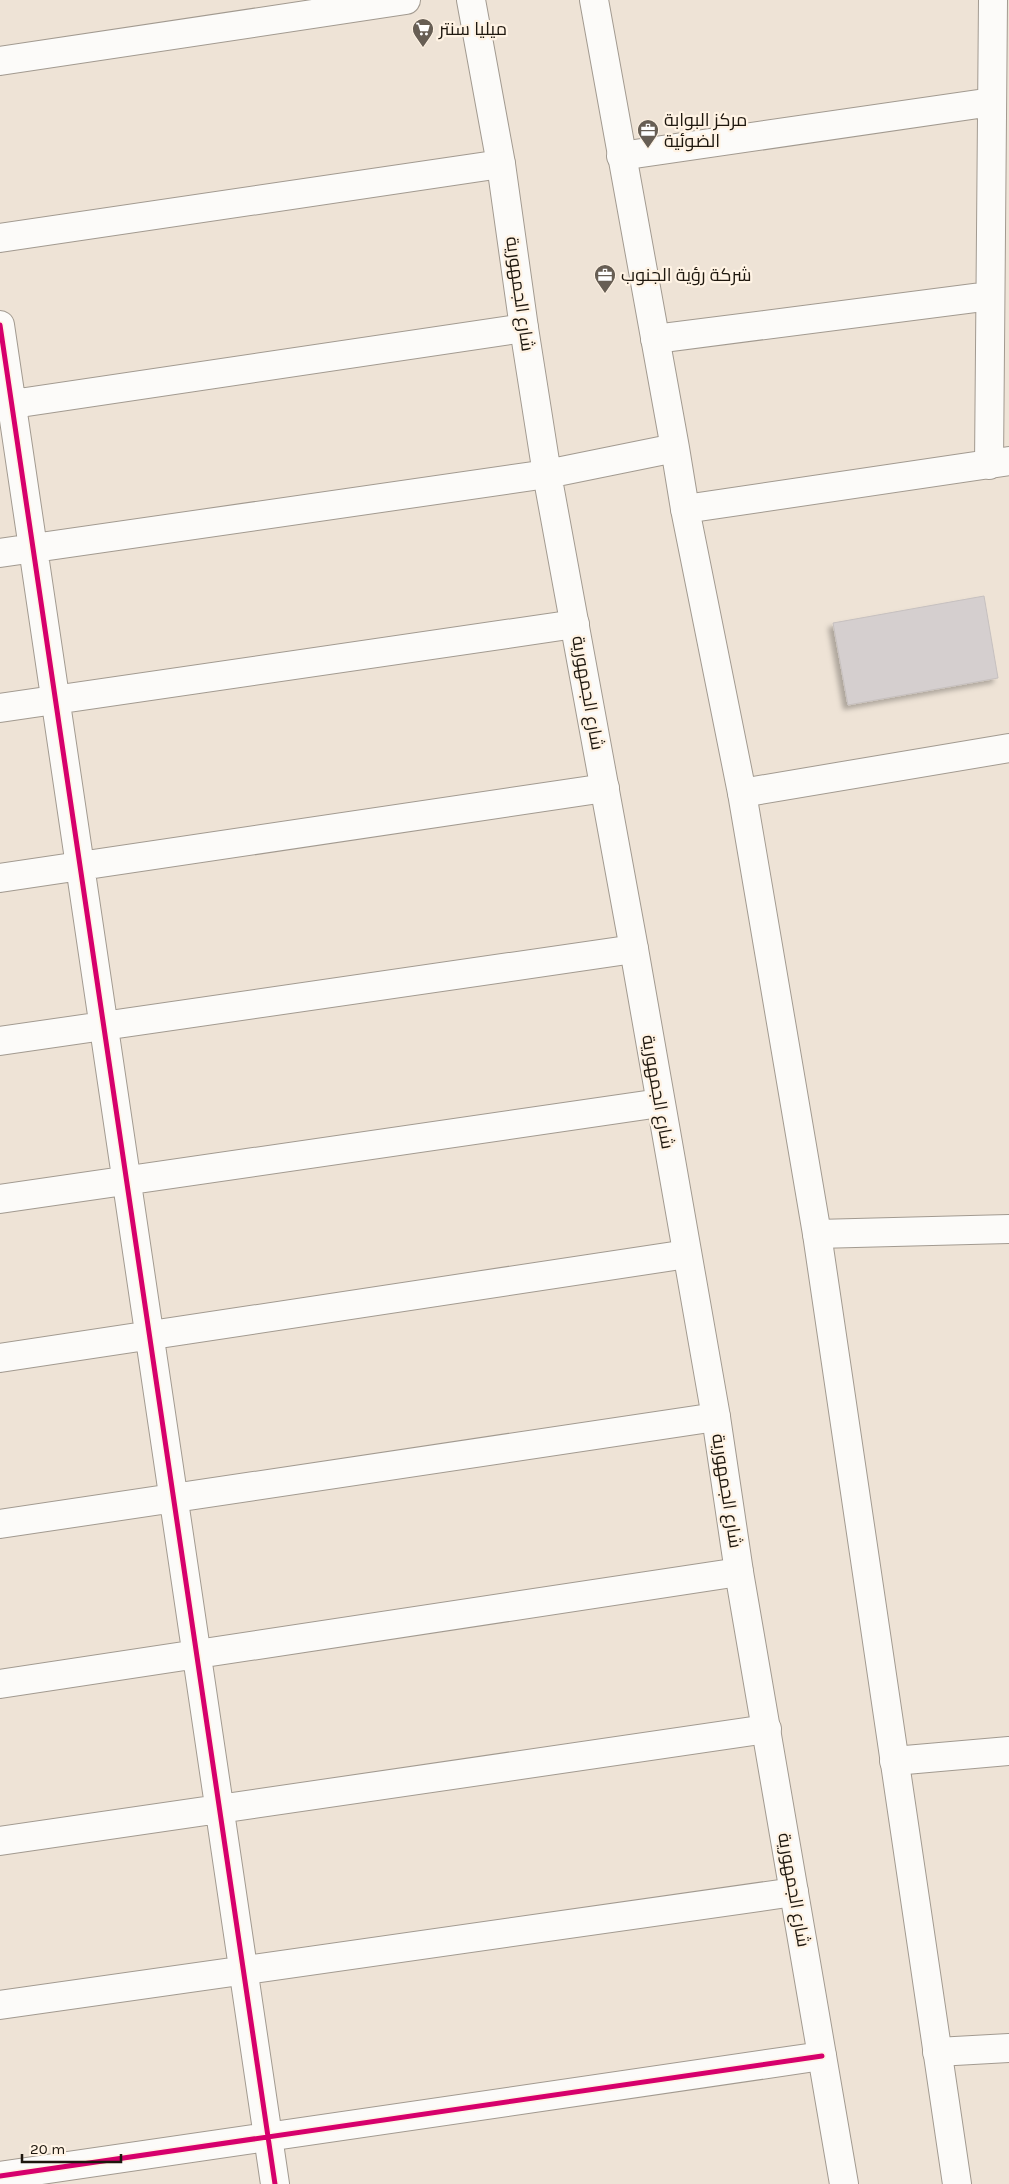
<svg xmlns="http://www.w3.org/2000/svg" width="1009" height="2184" font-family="Karla,Cairo,sans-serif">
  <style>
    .building { fill: #d5cfcf; stroke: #c6c0bf; filter: url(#shadow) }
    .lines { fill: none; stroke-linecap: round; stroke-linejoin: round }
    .street-casing { stroke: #a29a90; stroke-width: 30 }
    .secondary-casing { stroke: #a29a90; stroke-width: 30 }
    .street { stroke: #fcfbf9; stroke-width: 28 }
    .secondary { stroke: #fcfbf9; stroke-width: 28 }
    .cycleway-casing { stroke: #fff3e4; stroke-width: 8 }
    .cycleway { stroke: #d6006c; stroke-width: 5 }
    .labels { text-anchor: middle; stroke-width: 4.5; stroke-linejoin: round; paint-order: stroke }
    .poi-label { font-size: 18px; fill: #1e170e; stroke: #fff3e4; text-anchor: start }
    .street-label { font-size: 18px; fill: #1e170e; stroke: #fff3e4 }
  </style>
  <defs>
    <filter id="shadow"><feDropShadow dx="-4.5" dy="4.5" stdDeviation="2.5" flood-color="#0004"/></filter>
  </defs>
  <rect width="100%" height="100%" fill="#eee3d6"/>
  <!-- building -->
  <path class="building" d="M 984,596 L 998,678 L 848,705 L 833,623 Z"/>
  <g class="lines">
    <!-- street casing -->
    <g class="street-casing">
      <path id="street" d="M 0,61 L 406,0
        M 621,156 L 992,102
        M 0,238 L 501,164
        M 0,325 L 275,2184
        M 655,339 L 990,296
        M 0,406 L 524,328
        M 989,465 L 993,0
        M 685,509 L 1009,461
        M 0,553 L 547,474
        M 0,708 L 575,624
        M 742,793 L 1009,748
        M 0,878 L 605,788
        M 0,1041 L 634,949
        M 0,1199 L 660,1103
        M 817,1234 L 1009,1229
        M 0,1358 L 687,1254
        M 0,1524 L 716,1417
        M 0,1684 L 739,1572
        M 894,1761 L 1009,1751
        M 0,1841 L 767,1729
        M 0,2005 L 794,1892
        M 937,2052 L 1009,2048
        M 0,2176 L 822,2056"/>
    </g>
    <!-- secondary casing -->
    <g class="secondary-casing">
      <path id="secondary" d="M 471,0 L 501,164 L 524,328 L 547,474 L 634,949 L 716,1417 L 739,1572 L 844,2184
        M 594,0 L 675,448 L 685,509 L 742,793 L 817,1234 L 957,2184
        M 547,474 L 675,448"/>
    </g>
    <!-- street -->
    <use href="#street" class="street"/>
    <!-- secondary -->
    <use href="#secondary" class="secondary"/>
    <!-- cycleway casing -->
    <g class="cycleway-casing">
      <path id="cycleway" d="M 0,325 L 275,2184
        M 0,2176 L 822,2056"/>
    </g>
    <!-- cycleway -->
    <use href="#cycleway" class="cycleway"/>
  </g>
  <!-- icons -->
  <defs>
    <g id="supermarket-pin" transform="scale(1.125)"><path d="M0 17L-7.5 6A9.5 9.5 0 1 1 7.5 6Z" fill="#675e54" stroke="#fff3e4"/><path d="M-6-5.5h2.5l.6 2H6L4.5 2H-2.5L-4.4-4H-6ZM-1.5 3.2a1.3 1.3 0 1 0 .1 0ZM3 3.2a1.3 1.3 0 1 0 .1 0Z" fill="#fff"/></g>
    <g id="office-pin" transform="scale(1.125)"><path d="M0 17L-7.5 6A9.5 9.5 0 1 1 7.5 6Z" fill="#675e54" stroke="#fff3e4"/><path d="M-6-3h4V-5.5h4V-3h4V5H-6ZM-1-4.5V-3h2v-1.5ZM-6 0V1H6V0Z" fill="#fff"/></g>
  </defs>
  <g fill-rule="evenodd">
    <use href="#supermarket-pin" x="423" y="29"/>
    <use href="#office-pin" x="648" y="130"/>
    <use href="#office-pin" x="605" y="275"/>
  </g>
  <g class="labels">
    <!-- poi labels -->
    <g class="poi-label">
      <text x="439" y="35">ميليا سنتر</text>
      <text x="664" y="126">مركز البوابة<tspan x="664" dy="21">الضوئية</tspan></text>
      <text x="621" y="281">شركة رؤية الجنوب</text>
    </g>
    <!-- street labels -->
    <g class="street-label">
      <text transform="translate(520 294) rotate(82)" y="6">شارع الجمهورية</text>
      <text transform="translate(588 693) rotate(80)" y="6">شارع الجمهورية</text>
      <text transform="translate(658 1092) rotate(80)" y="6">شارع الجمهورية</text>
      <text transform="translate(727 1491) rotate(81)" y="6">شارع الجمهورية</text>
      <text transform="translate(794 1890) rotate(80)" y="6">شارع الجمهورية</text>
    </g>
  </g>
  <!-- scale -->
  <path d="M22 2154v8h99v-8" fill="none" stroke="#1e170e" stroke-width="2.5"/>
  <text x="30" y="2154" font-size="15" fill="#1e170e" stroke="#fff3e4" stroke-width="4" paint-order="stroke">20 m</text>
</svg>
